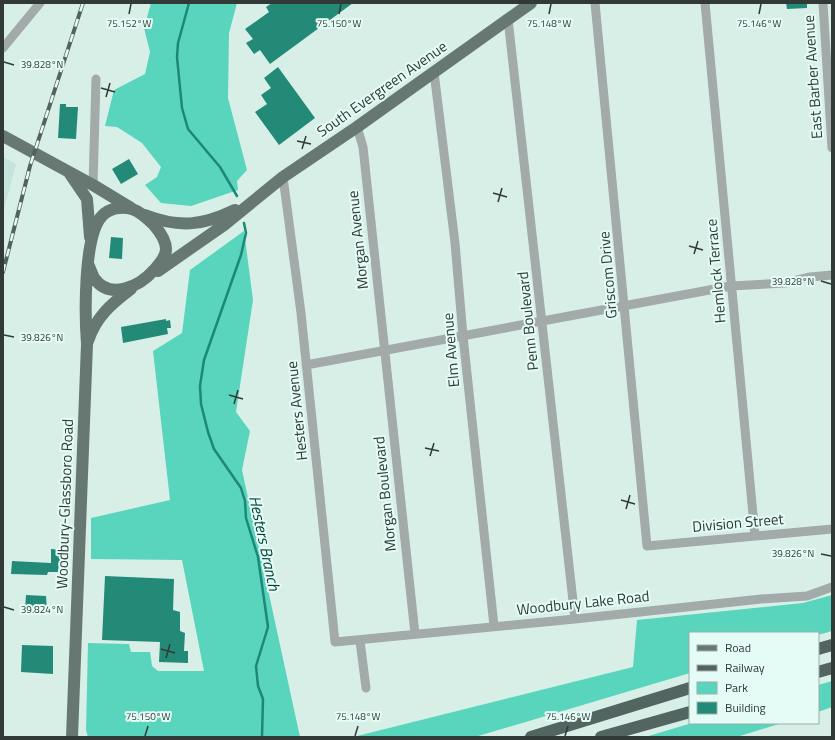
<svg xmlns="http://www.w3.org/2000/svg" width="835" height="740" font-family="'Titillium Web',sans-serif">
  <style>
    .built { fill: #c5e4dc }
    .green { fill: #58d5bc }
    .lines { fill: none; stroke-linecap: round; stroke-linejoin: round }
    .stream { stroke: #1d8877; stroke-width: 2.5 }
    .building { fill: #248a78 }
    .minor { stroke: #a2aba9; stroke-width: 9 }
    .major { stroke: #677873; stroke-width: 12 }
    .highway { stroke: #526560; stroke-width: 12 }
    .rail-casing { stroke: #55615d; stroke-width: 4 }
    .rail { stroke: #e5fcf6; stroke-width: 2.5; stroke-dasharray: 8; stroke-linecap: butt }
    .ticks { fill: none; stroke: #313a37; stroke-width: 1.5 }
    .labels { text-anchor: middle; stroke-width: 4; stroke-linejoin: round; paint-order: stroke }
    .street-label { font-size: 15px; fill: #313a37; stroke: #e5fcf6 }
    .water-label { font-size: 16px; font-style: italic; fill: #013e34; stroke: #e5fcf6 }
    .ticks-label { font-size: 10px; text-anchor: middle; fill: #313a37; stroke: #e5fcf6; stroke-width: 4; stroke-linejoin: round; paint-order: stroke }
  </style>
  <rect width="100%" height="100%" fill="#d8efe8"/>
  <!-- built -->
  <path class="built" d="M 3,157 L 16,164 L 3,213 Z"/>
  <!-- green -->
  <path class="green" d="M 151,3 L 237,3 L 229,33 L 228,98 L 247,170 L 237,181 L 238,190 L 191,206 L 161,203 L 145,185 L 157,177 L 161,167 L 142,143 L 117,127 L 105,126 L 114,90 L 145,74 L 150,52 L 144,28 Z
    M 244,231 L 253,300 L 236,412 L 250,431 L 242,470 L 300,737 L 88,737 L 86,730 L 88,643 L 129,644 L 131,652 L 150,652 L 152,666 L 158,671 L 204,671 L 182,560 L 91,559 L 91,518 L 170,500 L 153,351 L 182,333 L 190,270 Z
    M 832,595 L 832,631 L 818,635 L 818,633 L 690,633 L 690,673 L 475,737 L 353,737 L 633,667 L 637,620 L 803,603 Z
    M 832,681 L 832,707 L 818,712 L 818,685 Z
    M 692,723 L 782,723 L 737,737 L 645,737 Z"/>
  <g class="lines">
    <!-- stream -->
    <path class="stream" d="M 189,3 L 178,43 L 177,57 L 182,108 L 188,129 L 220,167 L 237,196
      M 244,223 L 246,233 L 241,255 L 204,360 L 200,386 L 201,404 L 208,432 L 214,449 L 241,488 L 245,501 L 246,518 L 258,557 L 268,627 L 256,666 L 258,686 L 263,699 L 262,737"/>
  </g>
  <!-- building -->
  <path class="building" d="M 272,3 L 353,3 L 270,64 L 260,50 L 254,54 L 246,43 L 253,39 L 245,29 L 269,12 L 266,7 Z
    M 786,3 L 807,3 L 807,8 L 787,9 Z
    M 278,67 L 315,118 L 279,145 L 255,112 L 267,104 L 261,95 L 271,88 L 264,78 Z
    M 60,104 L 66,104 L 66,107 L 78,107 L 76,139 L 58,138 Z
    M 129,159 L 138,174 L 121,184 L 112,169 Z
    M 111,237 L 123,238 L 122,259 L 109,258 Z
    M 166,319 L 166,321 L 170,320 L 171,328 L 167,328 L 168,334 L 123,343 L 121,327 Z
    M 51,549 L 62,550 L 63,563 L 59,562 L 58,572 L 48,572 L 47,575 L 11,574 L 12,561 L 51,563 Z
    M 105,576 L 174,579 L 173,610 L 180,612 L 180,631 L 185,633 L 184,651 L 188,651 L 188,663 L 159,662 L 160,642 L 102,640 Z
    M 26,595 L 46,596 L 47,611 L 25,610 Z
    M 22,645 L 53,646 L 53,674 L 21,672 Z"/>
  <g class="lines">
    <!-- minor -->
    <path class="minor" d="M 595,3 L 647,546 L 832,529
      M 705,3 L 755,536
      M 823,3 L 832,148
      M 508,19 L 575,619
      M 3,48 L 40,3
      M 434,72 L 455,243 L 463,336 L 494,626
      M 357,127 L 363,147 L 415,634
      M 283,177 L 301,313 L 335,642 L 575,619 L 761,599 L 807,596 L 832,587
      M 93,185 L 96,79
      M 306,365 L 731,286 L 785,283 L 810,277 L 832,275
      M 360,641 L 366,688"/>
    <!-- major -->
    <path class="major" d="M 3,136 L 93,185 L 131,208
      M 70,174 L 87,199 L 90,237
      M 145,215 C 179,228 202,226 235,210
      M 158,271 L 224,225 L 283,177 L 357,127 L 531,3
      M 88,341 C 96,317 111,304 131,289
      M 72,737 L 87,344 C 85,318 83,236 102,216 C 109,208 122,206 132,209 C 141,212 148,219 154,225 C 160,232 166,241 166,249 C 166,258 159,264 154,270 C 140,286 110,301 94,278 C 92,274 90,268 88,264"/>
    <!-- highway -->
    <path class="highway" d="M 818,649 L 832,645
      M 818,672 L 832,668
      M 531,737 L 690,688
      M 601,737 L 690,712"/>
    <!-- rail casing -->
    <g class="rail-casing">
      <path id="rail" d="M 3,272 L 30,166 L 83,3"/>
    </g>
    <!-- rail -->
    <use href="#rail" class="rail"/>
  </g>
  <!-- ticks -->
  <path class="ticks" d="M 129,14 L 131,4M 339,14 L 341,4M 549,14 L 551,4M 759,14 L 761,4M 4,62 L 14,65M 101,88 L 115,92M 106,97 L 110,83M 297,141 L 311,144M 302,149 L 306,136M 493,193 L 507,197M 498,202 L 502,188M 689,246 L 703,250M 694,254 L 698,241M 821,281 L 831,284M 4,335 L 14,337M 229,395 L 243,399M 234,404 L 238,390M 425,448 L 439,451M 430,456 L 434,443M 621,500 L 635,504M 626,509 L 630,495M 821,554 L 831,556M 4,607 L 14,610M 161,649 L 175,653M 166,658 L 170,644M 145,736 L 148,726M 355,736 L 358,726M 565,736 L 568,726"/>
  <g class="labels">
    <!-- street labels -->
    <g class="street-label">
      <text transform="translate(813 77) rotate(-94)" y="5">East Barber Avenue</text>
      <text transform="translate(382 89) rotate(-35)" y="5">South Evergreen Avenue</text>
      <text transform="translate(358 240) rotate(-96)" y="5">Morgan Avenue</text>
      <text transform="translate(716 271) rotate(-95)" y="5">Hemlock Terrace</text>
      <text transform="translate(608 275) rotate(-95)" y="5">Griscom Drive</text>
      <text transform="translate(528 321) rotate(-96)" y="5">Penn Boulevard</text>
      <text transform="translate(451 350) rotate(-95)" y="5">Elm Avenue</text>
      <text transform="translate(297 411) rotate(-96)" y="5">Hesters Avenue</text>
      <text transform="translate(385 494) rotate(-96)" y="5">Morgan Boulevard</text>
      <text transform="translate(65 504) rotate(-88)" y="5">Woodbury-Glassboro Road</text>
      <text transform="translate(738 523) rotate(-5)" y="5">Division Street</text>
      <text transform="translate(583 603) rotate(-6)" y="5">Woodbury Lake Road</text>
    </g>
    <!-- water labels -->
    <g class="water-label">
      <text transform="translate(265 543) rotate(78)" y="6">Hesters Branch</text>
    </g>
  </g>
  <g class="ticks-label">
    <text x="129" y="27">75.152°W</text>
    <text x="339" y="27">75.150°W</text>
    <text x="549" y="27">75.148°W</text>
    <text x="759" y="27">75.146°W</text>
    <text x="42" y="68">39.828°N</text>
    <text x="793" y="285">39.828°N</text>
    <text x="42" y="341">39.826°N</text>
    <text x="793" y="557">39.826°N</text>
    <text x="42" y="613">39.824°N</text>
    <text x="148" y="720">75.150°W</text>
    <text x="358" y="720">75.148°W</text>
    <text x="568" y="720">75.146°W</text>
  </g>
  <!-- border -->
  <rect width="835" height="740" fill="none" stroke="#313a37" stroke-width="8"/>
  <!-- legend -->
  <rect x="689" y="632" width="130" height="92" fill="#e5fcf6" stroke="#9daeaa"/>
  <rect x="697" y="645" width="20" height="6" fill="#677873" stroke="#9daeaa"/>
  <text x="725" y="652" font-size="12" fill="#313a37">Road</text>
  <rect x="697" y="665" width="20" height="6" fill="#55615d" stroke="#9daeaa"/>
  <text x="725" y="672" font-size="12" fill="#313a37">Railway</text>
  <rect x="697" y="682" width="20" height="12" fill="#58d5bc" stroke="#9daeaa"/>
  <text x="725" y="692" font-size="12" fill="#313a37">Park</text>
  <rect x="697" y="702" width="20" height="12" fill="#248a78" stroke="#9daeaa"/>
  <text x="725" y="712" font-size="12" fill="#313a37">Building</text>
</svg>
